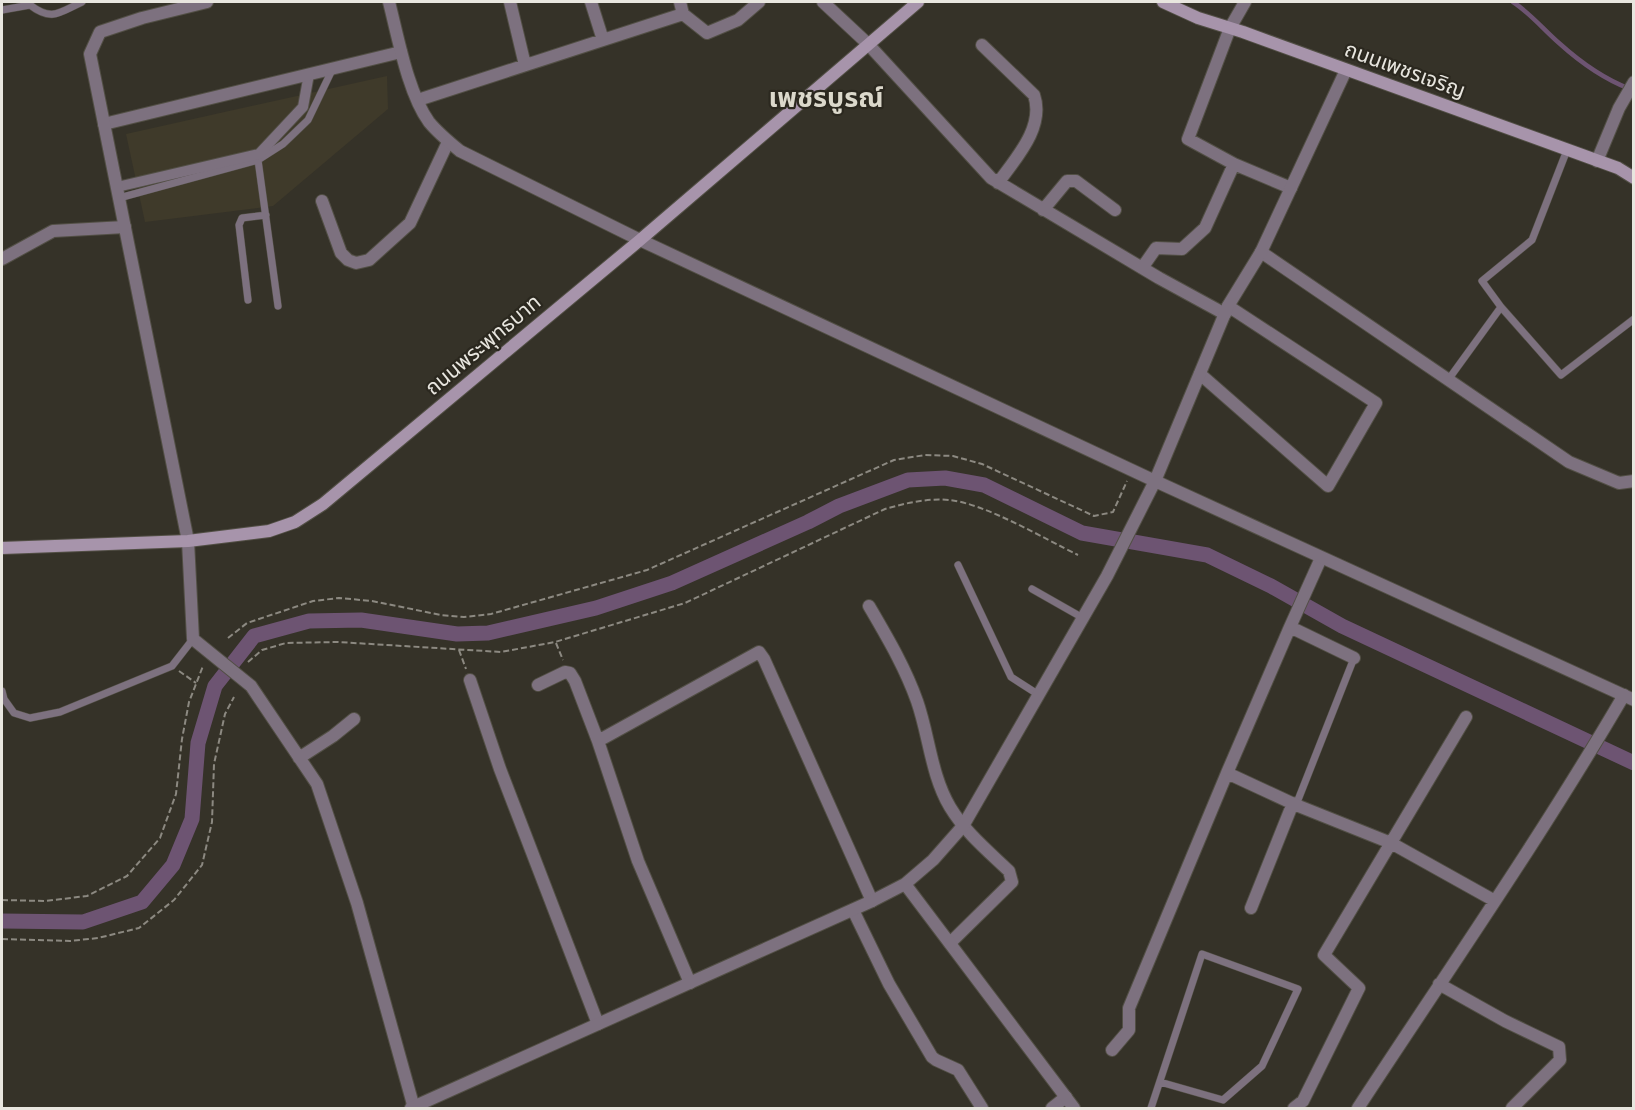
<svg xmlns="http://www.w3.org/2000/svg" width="1635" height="1110" font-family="Arial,'Noto Sans Thai',sans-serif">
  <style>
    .built { fill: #3f3a2a }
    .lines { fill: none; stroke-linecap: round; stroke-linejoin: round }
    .stream { stroke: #6d5472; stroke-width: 4.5 }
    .canal { stroke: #6d5472; stroke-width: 15 }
    .service-casing { stroke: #524f45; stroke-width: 8 }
    .pedestrian-casing { stroke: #524f45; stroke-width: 12 }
    .minor-casing { stroke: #524f45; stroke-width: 14 }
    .tertiary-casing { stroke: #524f45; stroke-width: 14 }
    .secondary-casing { stroke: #524f45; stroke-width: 14 }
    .path { stroke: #8c8981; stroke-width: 2; stroke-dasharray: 6 3; stroke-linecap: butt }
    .service { stroke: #7d717f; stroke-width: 7 }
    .pedestrian { stroke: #7d717f; stroke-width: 10 }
    .minor { stroke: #7d717f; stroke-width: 12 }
    .tertiary { stroke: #7d717f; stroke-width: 12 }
    .secondary { stroke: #a794ab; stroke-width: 12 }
    .labels { text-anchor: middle; stroke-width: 4.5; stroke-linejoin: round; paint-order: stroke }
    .street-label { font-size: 21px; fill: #e8e6df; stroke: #2b281f }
    .district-label { font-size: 27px; font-weight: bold; fill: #dbd8cb; stroke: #2b281f }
  </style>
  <rect width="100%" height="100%" fill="#353228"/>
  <!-- built -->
  <path class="built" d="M 387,76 L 388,109 L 273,206 L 145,222 L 126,134 Z"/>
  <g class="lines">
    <!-- stream -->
    <path class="stream" d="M 1513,2 C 1530,13 1543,29 1559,43 C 1580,62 1604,79 1630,89"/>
    <!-- canal -->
    <path class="canal" d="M 2,921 L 83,922 L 142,902 L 173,865 L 192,819 L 198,743 L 215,686 L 254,636 L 309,621 L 361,620 L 457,634 L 488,633 L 596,608 L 672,583 L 808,522 L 839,506 L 908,480 L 945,478 L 984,485 L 1082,533 L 1207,555 L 1271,586 L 1342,626 L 1634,763"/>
    <!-- service casing -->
    <g class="service-casing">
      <path id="service" d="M 30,2 L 30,5 C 52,22 60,12 82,2
        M 2,10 L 30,5
        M 1567,150 L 1532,240 L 1482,281 L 1501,307 L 1561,375 L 1634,319
        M 258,160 L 278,306
        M 119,198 L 258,160 L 283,144 L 308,120 L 333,68
        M 248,300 L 239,225 L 242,218 L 266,215
        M 1448,380 L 1501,307
        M 958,565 L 1011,677 L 1039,695
        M 1032,589 L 1083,618
        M 2,691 L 4,699 L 14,713 L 30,718 L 60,712 L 172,666 L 193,639
        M 1296,805 L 1354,658
        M 1151,1108 L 1202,954 L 1298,989 L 1262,1066 L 1223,1100 L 1160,1082"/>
    </g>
    <!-- pedestrian casing -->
    <g class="pedestrian-casing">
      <path id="pedestrian" d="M 117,187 L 259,154 L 303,107 L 309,74"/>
    </g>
    <!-- minor casing -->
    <g class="minor-casing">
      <path id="minor" d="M 510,2 L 525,65
        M 591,2 L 603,40
        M 823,2 L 868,44 L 991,178 L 1159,278 L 1225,314
        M 1245,2 L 1230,28 L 1188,139 L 1234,164 L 1291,188
        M 683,14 L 707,33 L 738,20 L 759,2
        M 982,45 L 1034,95 C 1045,127 1016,158 998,183
        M 418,100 L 683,14 L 680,2
        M 104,124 L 401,52
        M 1597,161 L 1619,108 L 1634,82
        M 322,201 L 341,253 L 348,260 L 356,263 L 369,260 L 410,223 L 448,142
        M 1043,210 L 1067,181 L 1076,181 L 1115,210
        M 1261,252 L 1569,462 L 1619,483 L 1634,481
        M 2,259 L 53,231 L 125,227
        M 1142,268 L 1156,248 L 1182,249 L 1205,228 L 1234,164
        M 1200,374 L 1328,486 L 1376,403 L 1228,306
        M 188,541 L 193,639 L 251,686 L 317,784 L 357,903 L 414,1108
        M 869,606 C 887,637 905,667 917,701 C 929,735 931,775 950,807 C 965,832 988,851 1009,871 L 1012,882 L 950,943
        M 1290,627 L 1321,558
        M 1354,658 L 1290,627 L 1227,773 L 1296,805 L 1391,843 L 1495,901
        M 470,680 L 500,769 L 598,1024
        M 538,685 L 565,672 L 570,673 L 575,681 L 598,741
        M 299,758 L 333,736 L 354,719
        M 1251,908 L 1293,803
        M 853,910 L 889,984 L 932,1057 L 936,1060 L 958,1070 L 982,1108
        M 690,983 L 638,861 L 598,741 L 759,652 L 764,659 L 872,901
        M 1439,984 L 1505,1021 L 1559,1047 L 1560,1060 L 1512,1108
        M 1112,1050 L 1129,1030 L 1129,1008 L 1227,773
        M 1052,1108 L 1066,1097
        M 1294,1108 L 1303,1101 L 1359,988 L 1324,955 L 1466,717
        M 1358,1108 C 1447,972 1541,837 1624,695"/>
    </g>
    <!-- tertiary casing -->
    <g class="tertiary-casing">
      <path id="tertiary" d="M 389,2 C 398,37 408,93 429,122 C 438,133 449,142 460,151 L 640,240 L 1155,481 L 1634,700
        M 188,541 L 90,54 L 100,32 L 142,18 L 207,2
        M 905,884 L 1074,1108
        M 411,1108 L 872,901 L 905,884 L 933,860 L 963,826 L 1107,576 L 1155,481 L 1228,306 L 1261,252 L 1346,70"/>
    </g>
    <!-- secondary casing -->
    <g class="secondary-casing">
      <path id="secondary" d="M 1163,2 L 1198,18 L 1243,32 L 1618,168 L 1634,178
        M 2,548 L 188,541 L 269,531 L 295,522 L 323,504 L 640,240 L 918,2"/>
    </g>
    <!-- path -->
    <path class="path" d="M 228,638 L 247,623 L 313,601 L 339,598 L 372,601 L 441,615 L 464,617 L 491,614 L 647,570 L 894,460 L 925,455 L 953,456 L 982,464 L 1094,516 L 1113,512 L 1127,481
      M 556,643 L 563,660
      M 459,650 L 466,669
      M 248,662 L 262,650 L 286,643 L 338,642 L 501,652 L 555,642 L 685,603 L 885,509 C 906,503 927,498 949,500 C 984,503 1045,539 1078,555
      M 179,671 L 196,683
      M 2,900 L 45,901 L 87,896 L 127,876 L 160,838 L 176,794 L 182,739 L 189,702 L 203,666
      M 2,939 L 70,941 L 98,938 L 139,928 L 174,900 L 202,865 L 212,822 L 214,764 L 225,714 L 234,697"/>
    <!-- service -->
    <use href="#service" class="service"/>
    <!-- pedestrian -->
    <use href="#pedestrian" class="pedestrian"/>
    <!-- minor -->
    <use href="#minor" class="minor"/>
    <!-- tertiary -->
    <use href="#tertiary" class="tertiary"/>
    <!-- secondary -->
    <use href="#secondary" class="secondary"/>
  </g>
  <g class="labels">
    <!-- street labels -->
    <g class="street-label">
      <text transform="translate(1405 70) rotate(20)" y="7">ถนนเพชรเจริญ</text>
      <text transform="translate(483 345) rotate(-40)" y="7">ถนนพระพุทธบาท</text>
    </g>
    <!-- district labels -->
    <g class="district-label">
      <text x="826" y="107">เพชรบูรณ์</text>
    </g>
  </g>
  <!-- border -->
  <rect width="1635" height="1110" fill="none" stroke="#e8e6df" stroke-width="6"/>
</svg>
